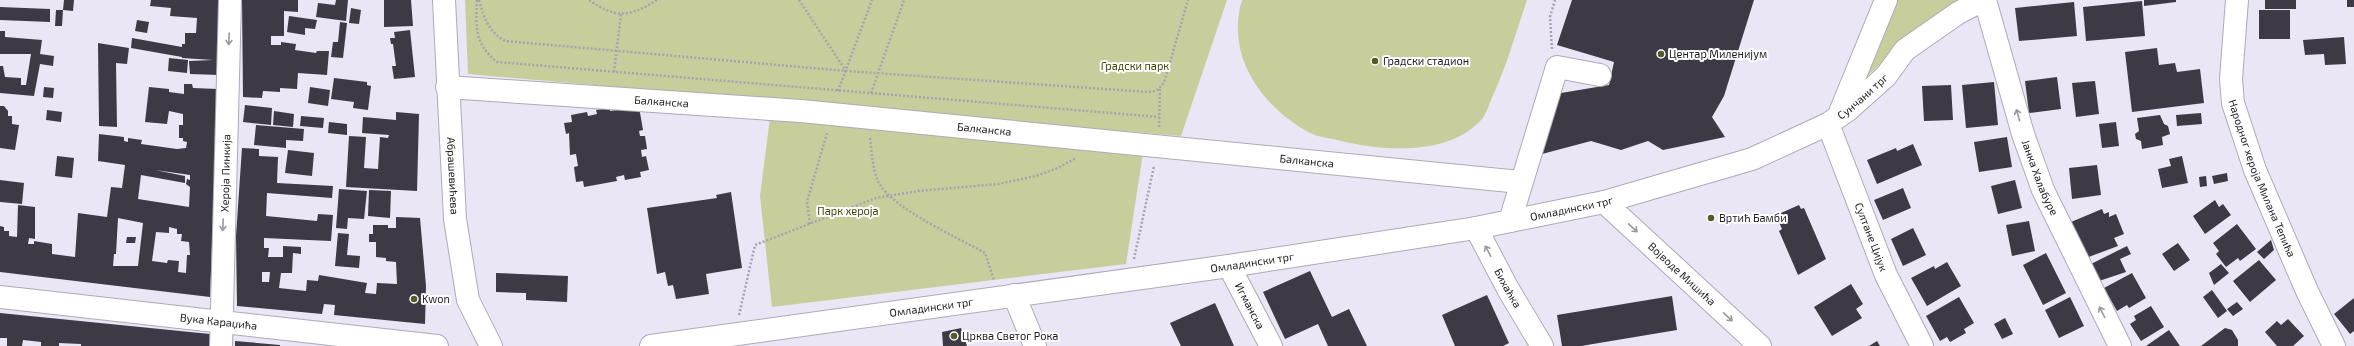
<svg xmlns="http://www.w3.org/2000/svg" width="2354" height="346" font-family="'Exo 2',sans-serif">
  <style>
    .green { fill: #c8ce9b }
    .building { fill: #3d3a45; fill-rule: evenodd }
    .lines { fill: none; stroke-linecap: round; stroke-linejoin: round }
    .minor-casing { stroke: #adaab8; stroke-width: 24 }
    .path { stroke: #a6a3af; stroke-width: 2.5; stroke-dasharray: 2 2; stroke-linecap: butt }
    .minor { stroke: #fff; stroke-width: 22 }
    .oneway { stroke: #99989b }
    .poi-dot { fill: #555a28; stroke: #fff; stroke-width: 1.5 }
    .labels { text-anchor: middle; stroke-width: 4; stroke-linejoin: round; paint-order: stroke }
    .poi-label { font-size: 11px; fill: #1c1b20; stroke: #fff; text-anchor: start }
    .park-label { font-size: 11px; fill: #424708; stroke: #fff }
    .street-label { font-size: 11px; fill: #1c1b20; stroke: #fff }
  </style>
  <rect width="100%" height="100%" fill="#eae6f5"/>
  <!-- green -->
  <path class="green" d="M 465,0 L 1227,0 L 1181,136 L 468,74 Z
    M 1242,0 L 1527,0 C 1516,33 1506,68 1491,100 C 1489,105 1486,114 1482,119 C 1449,157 1381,151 1337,140 C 1329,138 1318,137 1310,133 C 1262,107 1225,56 1242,0 Z
    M 1890,0 L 1960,0 L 1902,44 L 1865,78 Z
    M 770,118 L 1143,153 L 1126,264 L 772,307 L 760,196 Z"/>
  <!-- building -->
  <path class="building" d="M 64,0 L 74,0 L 73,11 L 63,10 Z
    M 151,0 L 221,0 L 219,75 L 190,74 L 189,61 L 213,60 L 182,58 L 182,57 L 131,48 L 132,38 L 182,47 L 182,44 L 185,44 L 185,33 L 196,33 L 197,18 L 170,16 L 171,8 L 150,6 Z
    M 242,0 L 298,0 L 298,12 L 284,11 L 284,36 L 271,36 L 271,45 L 281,45 L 281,42 L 296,44 L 295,50 L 316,53 L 317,51 L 329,51 L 327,75 L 298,73 L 297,89 L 280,88 L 280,92 L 263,91 L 262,98 L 243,97 Z
    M 336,0 L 348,0 L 346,21 L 316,17 L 318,3 L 335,5 Z
    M 384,0 L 411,0 L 413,26 L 384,27 Z
    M 1572,0 L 1754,0 L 1724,96 L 1712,117 L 1725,137 L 1663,150 L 1648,141 L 1621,150 L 1591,141 L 1542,154 L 1561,93 L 1609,85 L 1614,62 L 1557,45 Z
    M 2144,0 L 2176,0 L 2176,2 L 2144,6 Z
    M 2265,0 L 2296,0 L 2296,9 L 2265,9 Z
    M 2347,0 L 2354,0 L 2354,7 L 2347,7 Z
    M 2142,1 L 2145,36 L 2086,41 L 2083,7 Z
    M 2074,2 L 2077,36 L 2019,41 L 2015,8 Z
    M 0,7 L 50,9 L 50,22 L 0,20 Z
    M 351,8 L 361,10 L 359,24 L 349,23 Z
    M 56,10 L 63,10 L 62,26 L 55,26 Z
    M 2259,10 L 2290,10 L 2290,39 L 2259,39 Z
    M 289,16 L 317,20 L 315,29 L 305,28 L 305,35 L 287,32 Z
    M 137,20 L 149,22 L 147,33 L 135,31 Z
    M 340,22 L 347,23 L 343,58 L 331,57 L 333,42 L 338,42 Z
    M 410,30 L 415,77 L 394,79 L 392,66 L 396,66 L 393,44 L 391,44 L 390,38 L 395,38 L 394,32 Z
    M 0,31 L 5,31 L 5,37 L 42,40 L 40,54 L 54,56 L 53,66 L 40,64 L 34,96 L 0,93 L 0,66 L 3,66 L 5,77 L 21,78 L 21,85 L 26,85 L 31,54 L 0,54 Z
    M 2344,37 L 2346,64 L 2325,65 L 2324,54 L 2305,55 L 2303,40 Z
    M 98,43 L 129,48 L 127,64 L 116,63 L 117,127 L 99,126 Z
    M 2157,48 L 2159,65 L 2175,63 L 2177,72 L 2200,69 L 2204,103 L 2132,112 L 2125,52 Z
    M 169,58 L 188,60 L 187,73 L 168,71 Z
    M 2057,77 L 2061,109 L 2029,113 L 2025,81 Z
    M 334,78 L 367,82 L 367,85 L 371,86 L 368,110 L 353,108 L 354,102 L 331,99 Z
    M 2095,81 L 2099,114 L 2076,117 L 2072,83 Z
    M 1994,82 L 1998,125 L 1966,128 L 1962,85 Z
    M 184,84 L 192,84 L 193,88 L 218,89 L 210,297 L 0,272 L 0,226 L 4,227 L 4,231 L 9,231 L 9,236 L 17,237 L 18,205 L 35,207 L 35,239 L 29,238 L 28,244 L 34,244 L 34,241 L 52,244 L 52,254 L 75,257 L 78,213 L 107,217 L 111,187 L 122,188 L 125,165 L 98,161 L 99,134 L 124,137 L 124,141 L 128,142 L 128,138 L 142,140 L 141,144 L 177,149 L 186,148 L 187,142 L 183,141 L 183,138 L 179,138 L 179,125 L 183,125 L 183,114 L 169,111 L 167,124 L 145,122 L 149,87 L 169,89 L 169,92 L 184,94 ZM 155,170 L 190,175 L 190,180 L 187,179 L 186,184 L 190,187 L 189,207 L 138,199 L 141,175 L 185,183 L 185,176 ZM 118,218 L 143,223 L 138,266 L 113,266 L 114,254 L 116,254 ZM 169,227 L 177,229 L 177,234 L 182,234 L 181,241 L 189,242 L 190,255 L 187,255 L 186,273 L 178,272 L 179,261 L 168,260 L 167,263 L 152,261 L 156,232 L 169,233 Z
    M 1951,85 L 1953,120 L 1924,121 L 1922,86 Z
    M 44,87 L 54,88 L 53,98 L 43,97 Z
    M 310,87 L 330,90 L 328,106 L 308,103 Z
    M 245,105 L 272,108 L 271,125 L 243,122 Z
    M 0,106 L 4,106 L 8,111 L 8,116 L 12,116 L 12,124 L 19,125 L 15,150 L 0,148 Z
    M 616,106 L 639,107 L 643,130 L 639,131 L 640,136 L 645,136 L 647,149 L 641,150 L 642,157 L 646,156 L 649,170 L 640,172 L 641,177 L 625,180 L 624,175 L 616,177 L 617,181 L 584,187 L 583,181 L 576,182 L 574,167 L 578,166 L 576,154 L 570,155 L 569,133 L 566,134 L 564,123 L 572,122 L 571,115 L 587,112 L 588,116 L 597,114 L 596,110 L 610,108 L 610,111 L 617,110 Z
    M 47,110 L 62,112 L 61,122 L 46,120 Z
    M 274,111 L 294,114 L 293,127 L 273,125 Z
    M 396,112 L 419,114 L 417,191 L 346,187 L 349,136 L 366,137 L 364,168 L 378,169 L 380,137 L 388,138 L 389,135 L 362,133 L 363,117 L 396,120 Z
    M 2201,113 L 2202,124 L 2177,126 L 2176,115 Z
    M 2160,115 L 2164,124 L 2168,126 L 2170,134 L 2162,137 L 2163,145 L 2142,149 L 2141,141 L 2136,139 L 2135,134 L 2139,131 L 2137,118 Z
    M 301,116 L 324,118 L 323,128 L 300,126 Z
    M 329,122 L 347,124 L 347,135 L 328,133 Z
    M 2116,122 L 2119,146 L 2102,148 L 2099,124 Z
    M 256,125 L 304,129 L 303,141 L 286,140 L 286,148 L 254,145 Z
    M 2007,137 L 2012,167 L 1979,172 L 1974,142 Z
    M 1913,144 L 1922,165 L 1877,184 L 1867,160 L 1896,148 L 1897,151 Z
    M 242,148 L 259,149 L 259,156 L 278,157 L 277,183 L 333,186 L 332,198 L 267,193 L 266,216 L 317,221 L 318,214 L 333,215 L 331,241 L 264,238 L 264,248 L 269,248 L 268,257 L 283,257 L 283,246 L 301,247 L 301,254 L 293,253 L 292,273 L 281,273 L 279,288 L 306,291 L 307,280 L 318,281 L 319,275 L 367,283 L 365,293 L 376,294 L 377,283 L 397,284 L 396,262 L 386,261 L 386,258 L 376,257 L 376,242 L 369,242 L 369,234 L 373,234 L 373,225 L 388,225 L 388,228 L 396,228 L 396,217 L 420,218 L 426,286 L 425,324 L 334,315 L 335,305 L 324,304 L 322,314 L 237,306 L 236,236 ZM 262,272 L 270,272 L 269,282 L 262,282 Z
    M 288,150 L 314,153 L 312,176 L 285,173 Z
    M 57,156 L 74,158 L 72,178 L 55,176 Z
    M 2182,156 L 2188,183 L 2162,188 L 2158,169 L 2171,166 L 2169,159 Z
    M 2097,165 L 2101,195 L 2072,199 L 2069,168 Z
    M 2227,173 L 2228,181 L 2214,184 L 2212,176 Z
    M 2206,176 L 2207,186 L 2200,187 L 2199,177 Z
    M 0,180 L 24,183 L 22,204 L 0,202 Z
    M 2015,180 L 2022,208 L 1998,214 L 1991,186 Z
    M 1903,188 L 1911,208 L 1883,220 L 1874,200 Z
    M 339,189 L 367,191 L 364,219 L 348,218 L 347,229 L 336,228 Z
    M 369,190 L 391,191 L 390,218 L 368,216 Z
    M 731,192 L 742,268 L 706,274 L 709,294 L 676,299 L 673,285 L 668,286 L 665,272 L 657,274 L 647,208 L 717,198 L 716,195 Z
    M 2215,200 L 2219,207 L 2223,204 L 2231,215 L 2205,234 L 2193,216 Z
    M 1799,205 L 1801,209 L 1804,208 L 1826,259 L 1798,275 L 1779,231 L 1782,229 L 1776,215 Z
    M 2102,209 L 2104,214 L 2109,212 L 2109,217 L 2116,214 L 2124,234 L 2114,238 L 2118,246 L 2086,258 L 2071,222 Z
    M 2029,221 L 2035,251 L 2012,256 L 2006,225 Z
    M 2237,224 L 2256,249 L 2240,261 L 2238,258 L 2226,267 L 2216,254 L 2219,251 L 2213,243 Z
    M 1913,228 L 1926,255 L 1903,266 L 1891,239 Z
    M 338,233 L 349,234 L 347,255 L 360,256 L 359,268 L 335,266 Z
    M 127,237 L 136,237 L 135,243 L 126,243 Z
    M 2271,240 L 2274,250 L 2264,259 L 2257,252 Z
    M 2178,243 L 2190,260 L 2174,271 L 2162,254 Z
    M 2127,246 L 2131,254 L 2120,259 L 2126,272 L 2099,281 L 2091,264 Z
    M 2046,253 L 2066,293 L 2043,305 L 2023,265 Z
    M 2259,260 L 2276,280 L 2250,302 L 2233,281 Z
    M 1947,262 L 1961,286 L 1927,306 L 1911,278 L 1934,266 L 1935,269 Z
    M 2221,264 L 2229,273 L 2214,285 L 2209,273 Z
    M 1310,271 L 1332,317 L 1349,309 L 1367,346 L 1328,346 L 1318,324 L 1285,339 L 1263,292 Z
    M 496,273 L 568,276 L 567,302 L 526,300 L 526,293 L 496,292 Z
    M 2132,273 L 2146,298 L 2129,308 L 2127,305 L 2117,311 L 2104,288 Z
    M 1851,284 L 1863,304 L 1856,309 L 1862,318 L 1832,336 L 1814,307 Z
    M 2212,290 L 2227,311 L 2218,318 L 2203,297 Z
    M 1487,295 L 1509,343 L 1503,346 L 1455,346 L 1442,315 Z
    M 1672,296 L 1677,330 L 1581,346 L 1562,346 L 1557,315 Z
    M 1959,297 L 1974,323 L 1964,329 L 1966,333 L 1950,342 L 1947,337 L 1940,341 L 1926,316 Z
    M 2070,297 L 2084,326 L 2059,338 L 2045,310 Z
    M 2354,298 L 2354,331 L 2350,334 L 2334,314 Z
    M 2237,302 L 2243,309 L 2233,316 L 2227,309 Z
    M 1215,303 L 1234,346 L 1181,346 L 1170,323 Z
    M 2151,306 L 2164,327 L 2141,341 L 2130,324 L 2136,320 L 2134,316 Z
    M 0,313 L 210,334 L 210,346 L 81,346 L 81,344 L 59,343 L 59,346 L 41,346 L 41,342 L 23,340 L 22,346 L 7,346 L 7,338 L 0,338 Z
    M 2005,318 L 2013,334 L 2002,339 L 1994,324 Z
    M 2288,319 L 2304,336 L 2293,346 L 2277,346 L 2265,332 L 2277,321 L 2281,325 Z
    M 961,328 L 967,346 L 943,346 L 942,332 Z
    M 2225,328 L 2232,330 L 2238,340 L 2238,346 L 2201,346 Z
    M 2169,330 L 2180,346 L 2146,346 Z
    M 235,341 L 280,345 L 280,346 L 235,346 Z
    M 1877,341 L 1880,346 L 1869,346 Z"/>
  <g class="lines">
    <!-- minor casing -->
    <g class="minor-casing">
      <g id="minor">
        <path id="s1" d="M 444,0 L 455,219 L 468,300 L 491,346"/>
        <path id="s2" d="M 1985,0 L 2023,134 L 2043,190 L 2120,346"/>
        <path id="s3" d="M 2237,0 L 2231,79 L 2233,103 L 2255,170 L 2307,291 L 2334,346"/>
        <path id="s4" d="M 447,87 L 801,111 L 1520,182"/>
        <path d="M 1839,115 L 1886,0"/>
        <path id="s5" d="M 1828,124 L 1886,275 L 1922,346"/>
        <path id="s6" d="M 1604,202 L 1760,346"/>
        <path d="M 1510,221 L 1557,67 L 1600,75"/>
        <path id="s7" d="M 1476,228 L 1508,289 L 1542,346"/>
        <path id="s8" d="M 1229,266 L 1271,346"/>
        <path d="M 1014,295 L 1035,346"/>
        <path id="s9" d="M 0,297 L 437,346"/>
        <path id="s10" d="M 221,346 L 230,0"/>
        <path id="s11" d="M 651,346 L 1229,266 L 1476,228 L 1604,202 L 1752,159 L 1828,124 L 1848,110 L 1886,76 L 1905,50 L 1958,13 L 1983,0"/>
      </g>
    </g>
    <!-- path -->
    <path class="path" d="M 477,0 C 476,28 474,43 497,62 L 1159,117
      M 479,0 C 484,18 488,31 505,41 L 846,71 L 1148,92 L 1156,91 L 1164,83 L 1188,0
      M 589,0 C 617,19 629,17 657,0
      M 799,0 L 846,71
      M 1552,49 L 1550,17 L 1555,0
      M 614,72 L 621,14
      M 838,91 L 872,0
      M 871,93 L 904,0
      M 1159,127 L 1160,87
      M 870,138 C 872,152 872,170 879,183 C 893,209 957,237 985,253 L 994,280
      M 810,224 L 807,202 L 827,133
      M 1134,259 L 1154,166
      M 739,315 L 755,245 L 876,198 L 918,191 L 998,184 L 1036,176 L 1058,168 L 1076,158"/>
    <!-- minor -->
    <use href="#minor" class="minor"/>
  </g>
  <!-- one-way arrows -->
  <defs><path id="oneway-shaft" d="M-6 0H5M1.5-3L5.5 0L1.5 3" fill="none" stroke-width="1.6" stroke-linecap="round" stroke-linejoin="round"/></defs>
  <g class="oneway">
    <use href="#oneway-shaft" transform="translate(229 39) rotate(92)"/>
    <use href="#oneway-shaft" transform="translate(2018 115) rotate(-106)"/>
    <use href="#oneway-shaft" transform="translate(223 225) rotate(92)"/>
    <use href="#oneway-shaft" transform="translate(1633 228) rotate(43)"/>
    <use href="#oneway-shaft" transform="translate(1488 251) rotate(-118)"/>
    <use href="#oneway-shaft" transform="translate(2102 312) rotate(-117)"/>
    <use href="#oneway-shaft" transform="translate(1728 317) rotate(43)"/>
  </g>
  <!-- markers -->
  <g class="poi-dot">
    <circle cx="1661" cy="54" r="4"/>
    <circle cx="1375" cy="61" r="4"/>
    <circle cx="1711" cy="218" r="4"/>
    <circle cx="414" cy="299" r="4"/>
    <circle cx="954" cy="336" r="4"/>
  </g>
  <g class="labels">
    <!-- poi labels -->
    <g class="poi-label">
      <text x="1669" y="58">Центар Миленијум</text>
      <text x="1383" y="65">Градски стадион</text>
      <text x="1719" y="222">Вртић Бамби</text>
      <text x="422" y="303">Kwon</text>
      <text x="962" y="340">Црква Светог Рока</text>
    </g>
    <!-- park labels -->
    <g class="park-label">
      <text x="1135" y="70">Градски парк</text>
      <text x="848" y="215">Парк хероја</text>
    </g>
    <!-- street labels -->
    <g class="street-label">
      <text dy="4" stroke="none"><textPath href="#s11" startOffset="1246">Сунчани трг</textPath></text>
      <text dy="4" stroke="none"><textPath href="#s4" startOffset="215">Балканска</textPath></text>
      <text dy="4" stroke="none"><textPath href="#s4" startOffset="539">Балканска</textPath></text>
      <text dy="4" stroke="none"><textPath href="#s4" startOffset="863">Балканска</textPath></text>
      <text dy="4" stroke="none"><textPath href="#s10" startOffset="173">Хероја Пинкија</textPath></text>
      <text dy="4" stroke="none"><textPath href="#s1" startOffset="176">Абрашевићева</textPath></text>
      <text dy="4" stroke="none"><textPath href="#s3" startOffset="184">Народног хероја Милана Тепића</textPath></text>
      <text dy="4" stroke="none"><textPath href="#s2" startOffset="186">Јанка Халабуре</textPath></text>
      <text dy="4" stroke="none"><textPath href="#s11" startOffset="931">Омладински трг</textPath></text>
      <text dy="4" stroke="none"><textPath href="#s5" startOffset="121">Султане Цијук</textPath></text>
      <text dy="4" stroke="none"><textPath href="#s11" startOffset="607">Омладински трг</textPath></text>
      <text dy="4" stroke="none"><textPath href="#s6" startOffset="106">Војводе Мишића</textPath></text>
      <text dy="4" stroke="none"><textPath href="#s7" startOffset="68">Бихаћка</textPath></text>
      <text dy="4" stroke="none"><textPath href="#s8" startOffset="45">Игманска</textPath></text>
      <text dy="4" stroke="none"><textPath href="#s11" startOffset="283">Омладински трг</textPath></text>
      <text dy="4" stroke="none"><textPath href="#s9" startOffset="220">Вука Караџића</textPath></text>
    </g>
  </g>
</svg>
